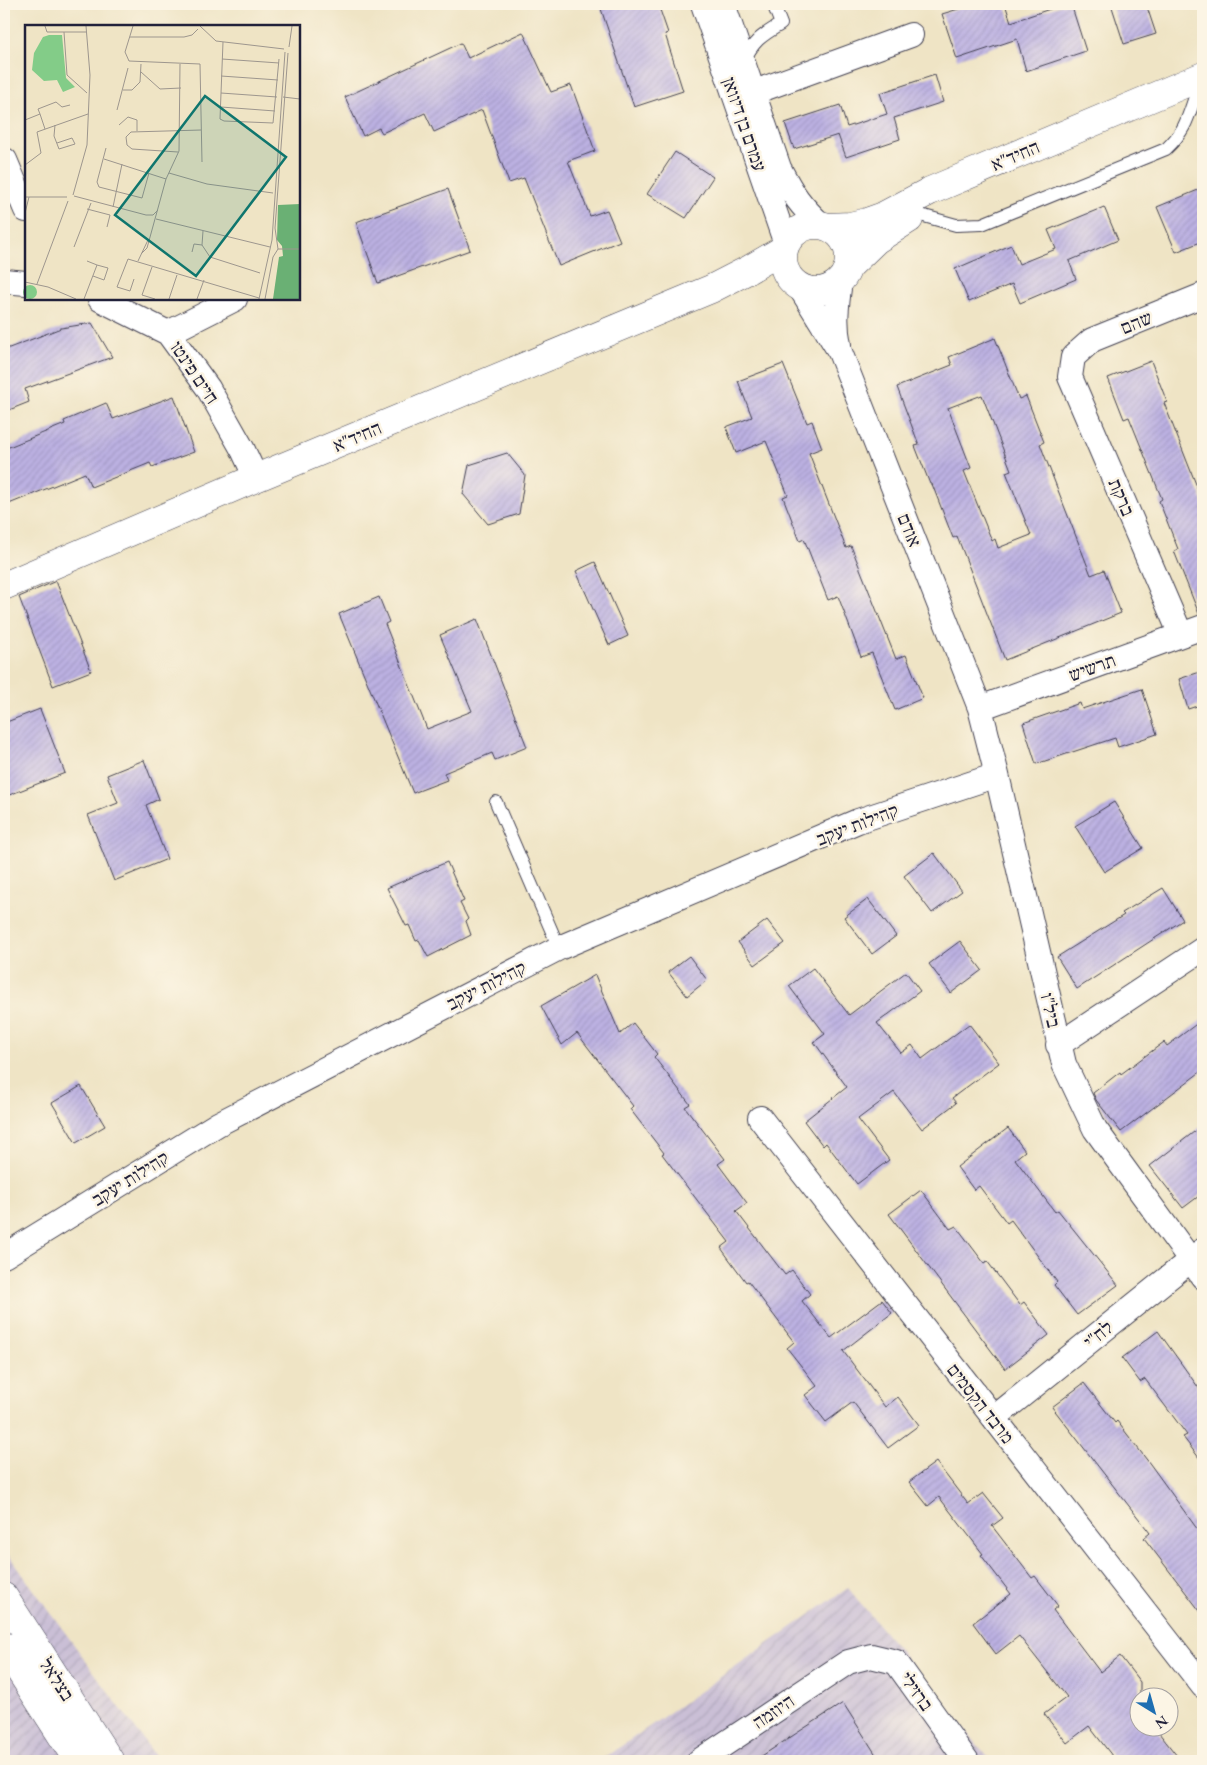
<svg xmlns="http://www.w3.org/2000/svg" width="1207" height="1765" font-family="'EB Garamond','Frank Ruhl Libre',serif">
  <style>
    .industrial { fill: url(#industrial-furrows) }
    .building { fill: url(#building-hatch); fill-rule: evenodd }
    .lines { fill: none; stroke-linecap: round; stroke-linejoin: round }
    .service-casing { stroke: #413f50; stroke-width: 14 }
    .minor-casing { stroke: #413f50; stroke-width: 26 }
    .tertiary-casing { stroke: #413f50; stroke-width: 29 }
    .service { stroke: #fff; stroke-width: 12 }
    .minor { stroke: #fff; stroke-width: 24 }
    .tertiary { stroke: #fff; stroke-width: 28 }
    .labels { text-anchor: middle; stroke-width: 5; stroke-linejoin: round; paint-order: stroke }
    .street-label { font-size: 19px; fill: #22223b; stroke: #fcf5e5 }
    .inset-road { fill: none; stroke: #9d968e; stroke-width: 1 }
    .view { fill: #0f766e; fill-opacity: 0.15; stroke: #0f766e; stroke-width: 2.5 }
    .inset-edge { fill: none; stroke: #22223b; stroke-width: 2.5 }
  </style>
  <defs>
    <pattern id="industrial-furrows" width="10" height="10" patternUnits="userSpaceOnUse" patternTransform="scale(1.25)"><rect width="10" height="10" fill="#cabfd6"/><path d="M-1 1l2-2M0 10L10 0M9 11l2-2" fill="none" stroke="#ada4b9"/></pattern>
    <pattern id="building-hatch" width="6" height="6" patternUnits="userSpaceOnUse" patternTransform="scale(1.25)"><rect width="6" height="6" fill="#bcb1e2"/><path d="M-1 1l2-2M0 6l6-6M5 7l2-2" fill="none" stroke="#a198c3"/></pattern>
  </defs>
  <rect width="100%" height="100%" fill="#fcf5e5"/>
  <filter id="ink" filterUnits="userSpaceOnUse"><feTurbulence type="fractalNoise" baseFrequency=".02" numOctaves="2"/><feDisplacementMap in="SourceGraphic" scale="10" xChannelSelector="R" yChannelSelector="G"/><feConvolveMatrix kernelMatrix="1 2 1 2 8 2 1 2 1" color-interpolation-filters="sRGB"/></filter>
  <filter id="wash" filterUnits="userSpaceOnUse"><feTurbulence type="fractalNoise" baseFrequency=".0096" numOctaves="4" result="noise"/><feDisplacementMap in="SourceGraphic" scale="20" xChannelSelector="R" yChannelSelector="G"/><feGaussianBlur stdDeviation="1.12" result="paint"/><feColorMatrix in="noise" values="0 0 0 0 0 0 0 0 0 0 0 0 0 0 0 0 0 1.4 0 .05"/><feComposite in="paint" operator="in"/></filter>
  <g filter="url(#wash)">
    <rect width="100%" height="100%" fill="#efe4c5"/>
    <!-- industrial -->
    <path class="industrial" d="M 4,1549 L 159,1761 L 4,1761 Z
      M 848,1588 L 991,1761 L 600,1761 Z"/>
    <g id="blocks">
      <!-- building -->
      <path class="building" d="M 618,4 L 658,4 L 668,33 L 665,34 L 683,91 L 634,107 L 601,9 Z
        M 975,4 L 1005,4 L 1011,22 L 1065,4 L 1071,4 L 1086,51 L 1026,71 L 1017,39 L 957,59 L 942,14 Z
        M 1111,4 L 1146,4 L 1156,34 L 1124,44 Z
        M 523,32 L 551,92 L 571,85 L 595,151 L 568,161 L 590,216 L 607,210 L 620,241 L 559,266 L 524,178 L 509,183 L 482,110 L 434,132 L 425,113 L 382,133 L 379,128 L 363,136 L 345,97 L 461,43 L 468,58 Z
        M 935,75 L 943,102 L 894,118 L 900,139 L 846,157 L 838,135 L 794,149 L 785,123 L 840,105 L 847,127 L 887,114 L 880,93 Z
        M 675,152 L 713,177 L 686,218 L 647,194 Z
        M 1203,188 L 1203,241 L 1176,252 L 1157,207 Z
        M 448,189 L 470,250 L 378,283 L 356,222 Z
        M 1104,207 L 1118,240 L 1069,261 L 1076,279 L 1020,303 L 1012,284 L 969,302 L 955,269 L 1011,245 L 1019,264 L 1056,249 L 1048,230 Z
        M 92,323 L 112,357 L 25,389 L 29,402 L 4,412 L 4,350 L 61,328 Z
        M 995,338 L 1019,399 L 1026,396 L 1044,442 L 1040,444 L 1091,575 L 1104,570 L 1121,613 L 1005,660 L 957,536 L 953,538 L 932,484 L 930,484 L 915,446 L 919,445 L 897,387 L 952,365 L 949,357 ZM 982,395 L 1011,470 L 1006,472 L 1031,535 L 998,548 L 995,539 L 992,541 L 964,471 L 971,468 L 948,408 Z
        M 1151,361 L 1167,402 L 1164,403 L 1203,502 L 1203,614 L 1199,614 L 1174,551 L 1178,549 L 1159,501 L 1162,499 L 1129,417 L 1124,419 L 1108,378 Z
        M 783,364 L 807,423 L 812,421 L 822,448 L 809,453 L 846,548 L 851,546 L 896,659 L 906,655 L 923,698 L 895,710 L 872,653 L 861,657 L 838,596 L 828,600 L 804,539 L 800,541 L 783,497 L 788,495 L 766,441 L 736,453 L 726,427 L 752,417 L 738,381 Z
        M 174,396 L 194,452 L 152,467 L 150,463 L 91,487 L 85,473 L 4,506 L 4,449 L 65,424 L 64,421 L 106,403 L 113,419 Z
        M 507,453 L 525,475 L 519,514 L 488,524 L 463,494 L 469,465 Z
        M 595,562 L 628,636 L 609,645 L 576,571 Z
        M 56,581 L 91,671 L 53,686 L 19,597 Z
        M 379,597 L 389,622 L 385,624 L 427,729 L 472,711 L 440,635 L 477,619 L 527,747 L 495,760 L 492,753 L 444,773 L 447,780 L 413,793 L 339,614 Z
        M 1203,671 L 1203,704 L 1188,709 L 1179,679 Z
        M 1142,689 L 1157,734 L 1118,747 L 1115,738 L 1036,764 L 1023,723 L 1080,703 L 1082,709 Z
        M 40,709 L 65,773 L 4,797 L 4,723 Z
        M 144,760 L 159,799 L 146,805 L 167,859 L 114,881 L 88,815 L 118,803 L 107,775 Z
        M 1114,802 L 1143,848 L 1104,872 L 1075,826 Z
        M 934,853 L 962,891 L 932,913 L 904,876 Z
        M 447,862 L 464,901 L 460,903 L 468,919 L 466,921 L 471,935 L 428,957 L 419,940 L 416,941 L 409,925 L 406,926 L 387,888 Z
        M 1163,888 L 1183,920 L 1077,989 L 1057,957 L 1124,915 L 1122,913 Z
        M 868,899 L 896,936 L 872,954 L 844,917 Z
        M 767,920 L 785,943 L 755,965 L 738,942 Z
        M 960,941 L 982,970 L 951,993 L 929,964 Z
        M 689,956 L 707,980 L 687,996 L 668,972 Z
        M 813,968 L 849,1015 L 906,972 L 920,991 L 877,1023 L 901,1053 L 912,1045 L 922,1059 L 969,1024 L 999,1063 L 952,1098 L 956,1103 L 922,1129 L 894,1092 L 858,1119 L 889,1160 L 857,1184 L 826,1143 L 823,1146 L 804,1121 L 847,1087 L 814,1042 L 825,1034 L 789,986 Z
        M 595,975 L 620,1034 L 633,1023 L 657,1054 L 654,1057 L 690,1104 L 685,1107 L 725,1159 L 718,1164 L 747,1203 L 736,1211 L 785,1275 L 792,1270 L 810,1294 L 802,1301 L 831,1338 L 882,1300 L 892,1313 L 843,1351 L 885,1407 L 898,1397 L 919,1425 L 888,1448 L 853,1402 L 826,1422 L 805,1395 L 817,1386 L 787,1348 L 794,1342 L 748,1281 L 746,1282 L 721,1248 L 729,1242 L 662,1154 L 664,1153 L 630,1109 L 633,1106 L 577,1033 L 562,1045 L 541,1006 Z
        M 1203,1019 L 1203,1070 L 1121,1132 L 1096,1100 L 1093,1093 L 1120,1072 L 1121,1074 L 1164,1042 L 1167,1046 Z
        M 81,1086 L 105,1126 L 76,1143 L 52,1103 Z
        M 1203,1125 L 1203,1193 L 1183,1208 L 1150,1166 Z
        M 1008,1128 L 1025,1151 L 1015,1159 L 1055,1212 L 1058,1210 L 1118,1285 L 1077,1315 L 1054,1285 L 1057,1282 L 1011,1220 L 1007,1223 L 979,1186 L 974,1190 L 957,1167 Z
        M 921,1190 L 950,1229 L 956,1226 L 984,1263 L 987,1261 L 1020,1305 L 1024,1302 L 1049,1335 L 1005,1369 L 889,1214 Z
        M 1158,1331 L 1203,1394 L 1203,1463 L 1183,1437 L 1187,1435 L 1145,1379 L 1140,1382 L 1122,1358 Z
        M 1084,1383 L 1115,1423 L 1117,1421 L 1150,1464 L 1203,1537 L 1203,1615 L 1144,1538 L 1150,1533 L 1052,1407 Z
        M 936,1462 L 968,1504 L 983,1493 L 1003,1518 L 992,1526 L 1032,1578 L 1035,1576 L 1058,1606 L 1053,1610 L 1100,1672 L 1120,1656 L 1140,1682 L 1140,1728 L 1155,1728 L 1181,1761 L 1116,1761 L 1089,1726 L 1067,1743 L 1044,1714 L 1067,1697 L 1019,1636 L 996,1654 L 973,1623 L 1011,1594 L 981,1555 L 983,1554 L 939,1497 L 928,1506 L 909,1482 Z
        M 843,1703 L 880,1761 L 754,1761 Z"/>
    </g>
  </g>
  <g filter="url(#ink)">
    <use href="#blocks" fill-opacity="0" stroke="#413f50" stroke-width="1"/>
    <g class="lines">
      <!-- service casing -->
      <g class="service-casing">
        <path id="service" d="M 743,63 C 753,41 761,36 781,24 L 773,4
          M 917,214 L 956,225 L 982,224 L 1166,149 C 1184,132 1187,121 1195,97
          M 496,802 L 559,948"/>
      </g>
      <!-- minor casing -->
      <g class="minor-casing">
        <path id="minor" d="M 703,4 L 786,244
          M 723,4 L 779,168 C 793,195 800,205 822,226
          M 752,93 L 911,35
          M 5,160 L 26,210
          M 4,281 L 26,283
          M 799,286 L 840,352 L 980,708 L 997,775 L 1064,1064 L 1095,1129 L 1203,1277
          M 100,299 L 168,333 L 208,388 L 243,450 L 256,478
          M 168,333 L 235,299
          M 839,345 C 834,323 837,303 840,281
          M 1181,635 L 1070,377 L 1073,357 L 1092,340 L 1203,295
          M 980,708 L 1203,627
          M 1058,1045 L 1203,949
          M 760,1118 L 1203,1686
          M 4,1256 L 218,1124 L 559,948 L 858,821 L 997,775
          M 994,1418 L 1203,1250
          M 699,1761 L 848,1662 L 871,1656 L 896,1662 L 967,1761"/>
      </g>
      <!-- tertiary casing -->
      <g class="tertiary-casing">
        <path id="tertiary" d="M783 258a33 33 0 1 1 66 0a33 33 0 1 1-66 0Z
          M 827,227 L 850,226 L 867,222 L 881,217 L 930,191 L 1203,76
          M 848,267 L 876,240 L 909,219
          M 4,586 L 256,478 L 711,289 L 748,270 L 784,249
          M 4,1597 L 110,1761
          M 4,1646 L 78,1761"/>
      </g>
      <!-- service -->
      <use href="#service" class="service"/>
      <!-- minor -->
      <use href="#minor" class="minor"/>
      <!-- tertiary -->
      <use href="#tertiary" class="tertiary"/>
    </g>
  </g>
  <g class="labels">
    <!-- street labels -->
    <g class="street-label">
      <text transform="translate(745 124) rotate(71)" y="7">עמרם בן דיוואן</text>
      <text transform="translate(1015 155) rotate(-23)" y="7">החיד"א</text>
      <text transform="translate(1136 322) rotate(-22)" y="7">שהם</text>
      <text transform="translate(195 372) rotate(56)" y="7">חיים פינטו</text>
      <text transform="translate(357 436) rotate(-23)" y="7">החיד"א</text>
      <text transform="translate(1122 497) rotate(67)" y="7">ברקת</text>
      <text transform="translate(910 530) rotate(68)" y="7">אודם</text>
      <text transform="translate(1092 667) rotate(-20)" y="7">תרשיש</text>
      <text transform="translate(857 824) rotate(-21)" y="7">קהילות יעקב</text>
      <text transform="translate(486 985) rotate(-27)" y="7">קהילות יעקב</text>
      <text transform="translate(1051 1010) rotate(77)" y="7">ביל"ו</text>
      <text transform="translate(130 1178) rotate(-32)" y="7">קהילות יעקב</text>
      <text transform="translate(1098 1334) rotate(-39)" y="7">לח"י</text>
      <text transform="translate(981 1403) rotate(52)" y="7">מרבד הקסמים</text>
      <text transform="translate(57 1679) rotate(57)" y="7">בצלאל</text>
      <text transform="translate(917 1691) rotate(55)" y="7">ברזילי</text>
      <text transform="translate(773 1711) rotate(-34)" y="7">היוזמה</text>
    </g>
  </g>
  <!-- overview -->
  <g transform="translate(25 25)">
    <rect width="275" height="275" fill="#efe4c5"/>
    <path d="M-2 267a7 7 0 1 1 14 0a7 7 0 1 1-14 0Z" fill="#83cc88"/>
    <path d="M 275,179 L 275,274 L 248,274 L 254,232 L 258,231 L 257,221 L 252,215 L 253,180 Z" fill="#6ab074"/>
    <path d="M 24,10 L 37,10 L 41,53 L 50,62 L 38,67 L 32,55 L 19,56 L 7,45 L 9,28 L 18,12 Z" fill="#83cc88"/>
    <path class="inset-road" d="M 20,1 L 22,7 L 61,7M 108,1 L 100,27 L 104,36 L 175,39 L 177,137M 175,1 L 191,16 L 259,24M 39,7 L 42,50 L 62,68M 105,12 L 159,12 L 167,10 L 173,4M 198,17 L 195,94 L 199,96 L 248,98 L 254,34M 264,22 L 267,1M 197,34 L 254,38M 116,47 L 135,64 L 156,63M 196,51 L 253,55M 98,65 L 107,65 L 115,57 L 116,39M 196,68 L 252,72M 258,72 L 275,74M 196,82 L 250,86M 92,85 L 103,43M 15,89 L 20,104M 0,95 L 15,89 L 13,84 L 31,77 L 37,82 L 45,80M 30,100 L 29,111 L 34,124 L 50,119 L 47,113 L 32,118M 94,100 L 103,92 L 112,95 L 112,106M 81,123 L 72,157 L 74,162 L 117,173 L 124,148M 153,127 L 107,124 L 102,120 L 101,112 L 106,107 L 176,105M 79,134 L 141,154M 0,140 L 16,128 L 12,107 L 63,89M 144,148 L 182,159 L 248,168M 48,170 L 62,120 L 65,50 L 61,1M 49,171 L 121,190 L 128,190 L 133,185M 0,172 L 42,172M 88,182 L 97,139M 62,184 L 85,190 L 82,202M 0,188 L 4,172M 131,194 L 245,222M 178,206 L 177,220 L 185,232 L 235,248M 49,222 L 66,178M 253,224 L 275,224M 167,227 L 169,219 L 177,220M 116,229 L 122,223 L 141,154 L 154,126 L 155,39M 113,236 L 123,215M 127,242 L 117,270 L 130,274M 68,251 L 79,255 L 83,243 L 72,240M 109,254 L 105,266 L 92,262 L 103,234 L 234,273M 0,257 L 23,262 L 51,274M 12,259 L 43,176M 59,274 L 72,240 L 62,236M 144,274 L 152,250M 172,274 L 179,255M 234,274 L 247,215 L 260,27M 240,274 L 248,232 L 253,224 L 250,203 L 263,28"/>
    <path class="view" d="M 180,71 L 261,132 L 171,251 L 90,190 Z"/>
    <rect width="275" height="275" class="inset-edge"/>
  </g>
  <!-- margin -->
  <rect width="1207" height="1765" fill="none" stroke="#fcf5e5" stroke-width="20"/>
  <!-- north arrow -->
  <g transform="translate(1154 1712) rotate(143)"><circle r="24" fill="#fcf5e5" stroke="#a5a1a1"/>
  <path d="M0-4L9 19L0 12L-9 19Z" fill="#1f6fb2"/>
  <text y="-8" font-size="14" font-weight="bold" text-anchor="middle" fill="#22223b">N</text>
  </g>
</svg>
